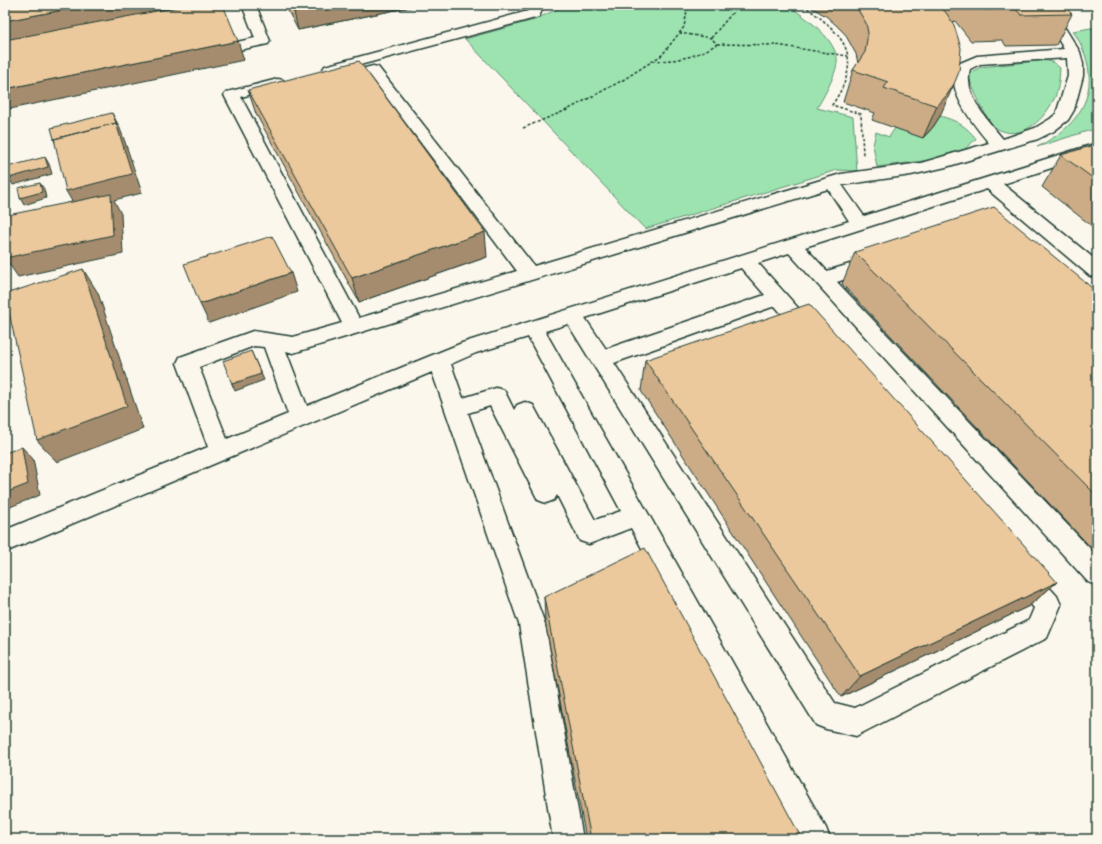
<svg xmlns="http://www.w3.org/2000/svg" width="1102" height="844" font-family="Kalam,sans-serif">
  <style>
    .green { fill: #9de3b0; stroke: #5e9072 }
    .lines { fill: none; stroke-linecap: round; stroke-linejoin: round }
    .minor-casing { stroke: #1f3d34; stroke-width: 3 }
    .path { stroke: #1f3d34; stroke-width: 1.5; stroke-dasharray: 3 2; stroke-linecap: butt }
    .minor { fill: #fbf7ec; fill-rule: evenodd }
    .wall { fill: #cbac87; stroke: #1f3d34 }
    .shaded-wall { fill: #a58c6e; stroke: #1f3d34 }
    .building { fill: #ecc89d; stroke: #1f3d34 }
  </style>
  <rect width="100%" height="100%" fill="#fbf7ec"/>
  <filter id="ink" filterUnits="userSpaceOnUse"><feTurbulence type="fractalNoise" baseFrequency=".025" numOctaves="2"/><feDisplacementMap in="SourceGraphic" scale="8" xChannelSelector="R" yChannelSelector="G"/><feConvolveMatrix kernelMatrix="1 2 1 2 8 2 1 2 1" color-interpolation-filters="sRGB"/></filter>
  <g filter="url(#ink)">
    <!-- green -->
    <path class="green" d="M 566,5 L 787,5 C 804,16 833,36 837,58 C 839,70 823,98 817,108 L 853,117 L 857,171 L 837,170 L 645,229 L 465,39 L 534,20 Z
      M 1097,27 L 1097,128 L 1037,147 C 1048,141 1059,135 1068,126 C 1097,98 1094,62 1073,31 Z
      M 1046,60 L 1054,63 L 1060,68 C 1059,80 1059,91 1053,101 C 1044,119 1026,136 1006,132 C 1002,131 997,129 994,127 C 986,119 972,87 968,75 L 969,73 L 981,67 Z
      M 940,116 C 955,120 967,126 976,139 L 965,149 L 930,160 L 877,167 L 873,145 L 876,132 L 889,137 L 895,128 L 923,138 L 933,127 Z"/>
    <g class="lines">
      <!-- minor casing -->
      <g class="minor-casing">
        <path id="minor" d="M 242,5 L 256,5 L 270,41 L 268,44 L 210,56 L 205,55 L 203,52 L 205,49 L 255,38 Z
          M 530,5 L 544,5 L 539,17 L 330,73 L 325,72 L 323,69 L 325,66 L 528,11 Z
          M 1026,5 L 1041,5 L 1047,10 L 1065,28 L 1080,52 L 1083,64 L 1083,76 L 1074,110 L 1068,120 L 1054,131 L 1038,139 L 946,167 L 911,175 L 842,185 L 864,216 L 1097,143 L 1097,153 L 1003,184 L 1097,261 L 1097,277 L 1090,276 L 987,189 L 805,247 L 827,271 L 876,256 L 883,258 L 885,262 L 883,266 L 837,282 L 1097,556 L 1097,586 L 1088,582 L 789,253 L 758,263 L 816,328 L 819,333 L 816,338 L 809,340 L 802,338 L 775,306 L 614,363 L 835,703 L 855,708 L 1029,620 L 1034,608 L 1012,582 L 1008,574 L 1012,566 L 1021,562 L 1030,566 L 1057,596 L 1061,605 L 1047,638 L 856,736 L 826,729 L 816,725 L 568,324 L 545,331 L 826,828 L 830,839 L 798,839 L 631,528 L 589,544 L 580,541 L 557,495 L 554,500 L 546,503 L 538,500 L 490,406 L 468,413 L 545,624 L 583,839 L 553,839 L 519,624 L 432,372 L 5,552 L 5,530 L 208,447 L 177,363 L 180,357 L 253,331 L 293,337 L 342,323 L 224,95 L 227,92 L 278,79 L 283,80 L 285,83 L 283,86 L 241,97 L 359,318 L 517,271 L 370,75 L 347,81 L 342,80 L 340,77 L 342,74 L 373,66 L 378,67 L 534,266 L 841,174 L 921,163 L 989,143 C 975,126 942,87 958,64 L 977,56 L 1064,49 L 1055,34 ZM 1067,58 L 1068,76 L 1056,114 L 1050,119 L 1035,128 L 1003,139 C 988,121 963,94 970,69 L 980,64 ZM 828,189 L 849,221 L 462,343 L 307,406 L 286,351 L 293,353 ZM 741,268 L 765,295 L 606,349 L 585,318 ZM 528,337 L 621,511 L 595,520 L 533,405 L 525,402 L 517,405 L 514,410 L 504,390 L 496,388 L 463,398 L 451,364 L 476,353 ZM 254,346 L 264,347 L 288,414 L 227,439 L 199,367 Z"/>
      </g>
      <!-- path -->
      <path class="path" d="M 803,5 C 845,35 865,57 832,105 L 861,114 L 863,155
        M 711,38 L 739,5
        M 717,44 L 776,45 L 848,56
        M 653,61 C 676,61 697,57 717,44 L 711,38 L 680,33
        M 523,128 L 567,110 L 623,80 L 662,55 L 684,27 L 688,5"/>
      <!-- minor -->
      <use href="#minor" class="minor"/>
    </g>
    <!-- wall -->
    <path class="wall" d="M 285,5 L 415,5 L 415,6 L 298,30 Z
      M 807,5 L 1063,5 L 1072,14 L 1056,45 L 1006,46 L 1002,40 L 971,41 L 955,21 L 952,22 L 940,116 L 933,127 L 923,138 L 872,120 L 875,113 L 843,102 L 853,70 L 858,63 L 856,54 L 845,34 L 836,25 L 826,16 Z
      M 248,90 L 487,257 L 359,302 L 256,114 Z
      M 1097,144 L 1097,230 L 1042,187 L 1061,155 Z
      M 855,252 L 1097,292 L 1097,554 L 842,284 Z
      M 645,360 L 1057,582 L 1029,606 L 841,697 L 641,391 Z
      M 544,597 L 802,839 L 586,839 L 545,621 Z"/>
    <!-- shaded-wall -->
    <path class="shaded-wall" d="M 89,5 L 192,5 L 5,41 L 5,21 Z
      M 329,5 L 415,5 L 415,6 L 298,30 L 294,12 Z
      M 238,41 L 244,60 L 5,110 L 5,89 Z
      M 954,84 L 940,116 L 933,127 L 923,138 L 937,106 Z
      M 112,113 L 119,126 L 125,142 L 142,193 L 114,200 L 121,214 L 123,254 L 18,277 L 5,258 L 77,210 L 66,191 Z
      M 45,157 L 49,164 L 52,174 L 13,185 L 9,178 Z
      M 40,183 L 44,189 L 46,198 L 24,205 L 20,198 Z
      M 485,232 L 487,257 L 359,302 L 352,278 Z
      M 83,269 L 98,293 L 143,429 L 57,462 L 37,440 Z
      M 291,273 L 297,292 L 209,323 L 200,304 Z
      M 251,351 L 264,380 L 235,391 L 232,384 Z
      M 22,447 L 33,459 L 40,495 L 5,509 L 5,493 Z
      M 1057,582 L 1029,606 L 841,697 L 860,676 Z"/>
    <!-- building -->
    <path class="building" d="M 5,5 L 89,5 L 5,21 Z
      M 188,5 L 223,5 L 238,41 L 5,89 L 5,40 Z
      M 290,5 L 329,5 L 294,12 Z
      M 855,5 L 939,5 L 947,14 L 954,25 L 961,48 L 959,72 L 954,84 L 947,95 L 937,106 L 884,88 L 888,82 L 853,70 L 865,52 L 868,33 L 866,23 Z
      M 980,5 L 1063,5 L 1072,14 L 1021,15 L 1016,9 L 984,10 Z
      M 359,61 L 485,232 L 352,278 L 248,90 Z
      M 112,113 L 117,125 L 116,123 L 54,139 L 55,142 L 51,128 Z
      M 116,123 L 132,174 L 66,191 L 54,139 Z
      M 1097,144 L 1097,181 L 1061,155 Z
      M 45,157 L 48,167 L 9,178 L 7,167 Z
      M 40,183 L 42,192 L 20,198 L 18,188 Z
      M 111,194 L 113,235 L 5,258 L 8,215 Z
      M 994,207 L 1097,292 L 1097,496 L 855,252 Z
      M 272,236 L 291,273 L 200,304 L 184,264 Z
      M 83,269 L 127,406 L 37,440 L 5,294 Z
      M 809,304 L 1057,582 L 860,676 L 645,360 Z
      M 251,351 L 261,374 L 232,384 L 223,361 Z
      M 22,447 L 28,484 L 5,493 L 5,453 Z
      M 645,548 L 802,839 L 591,839 L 544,597 Z"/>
  </g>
  <!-- margin -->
  <rect width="1102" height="844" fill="none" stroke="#fbf7ec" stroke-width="20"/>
  <rect x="10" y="10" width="1082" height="824" fill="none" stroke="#1f3d34" stroke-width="1.5" filter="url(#ink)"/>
</svg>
